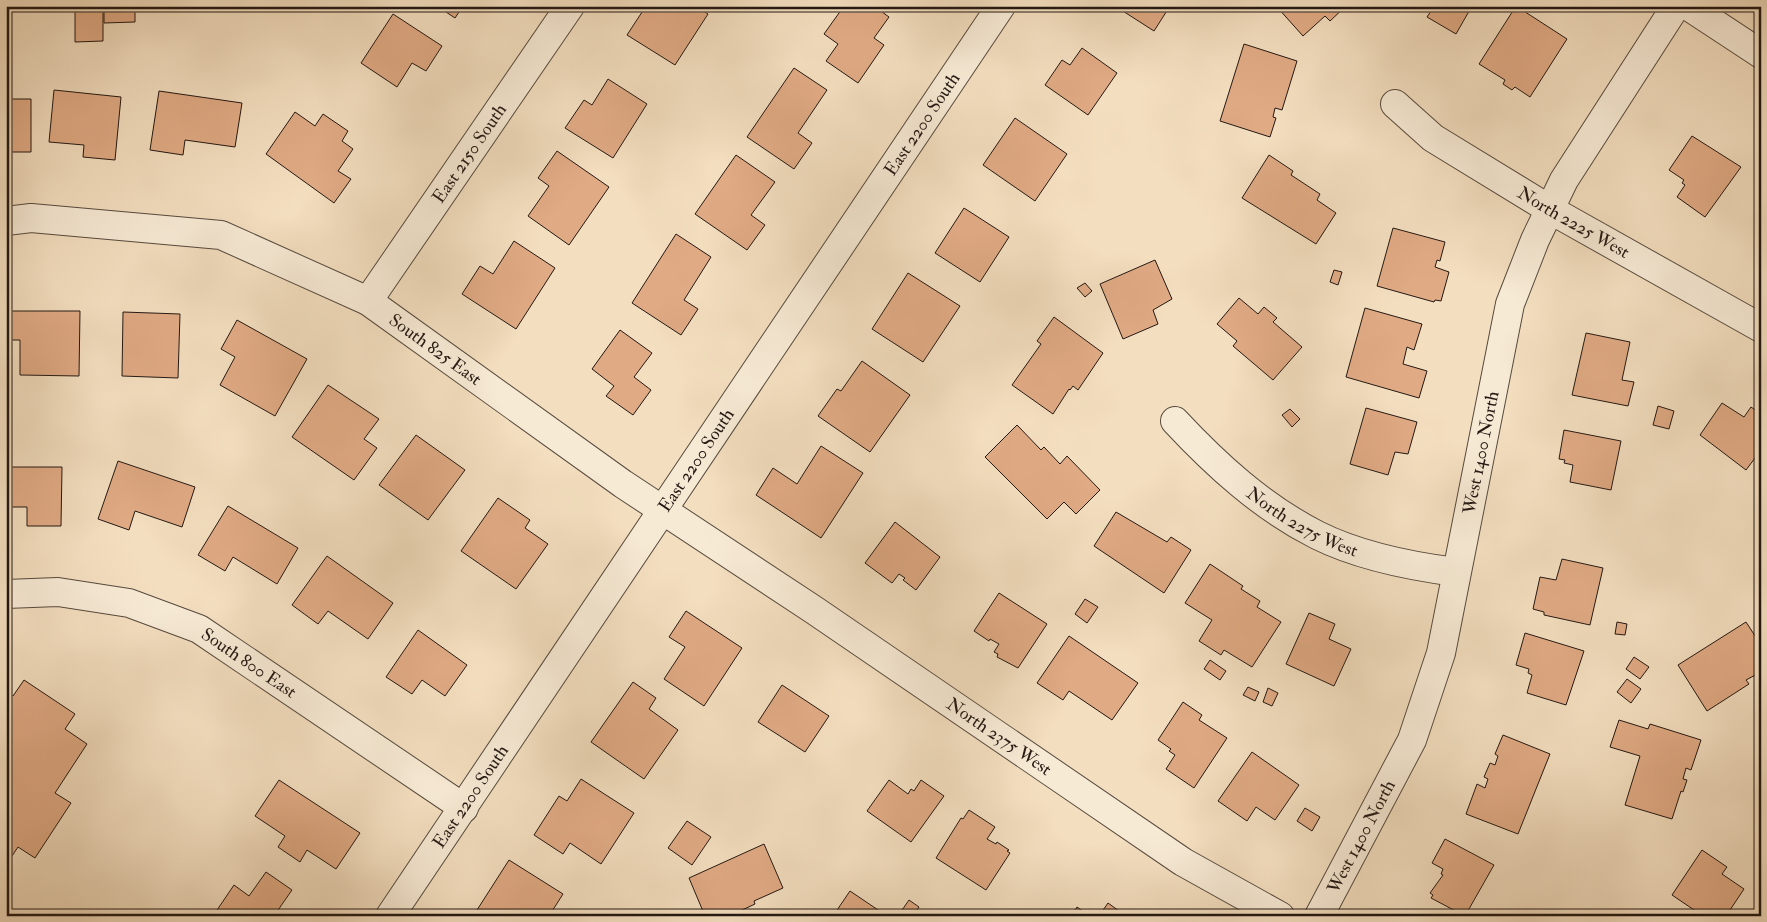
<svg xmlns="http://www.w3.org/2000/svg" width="1767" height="922" font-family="'IM FELL Double Pica',serif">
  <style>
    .building { fill: #e0aa84; stroke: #231813 }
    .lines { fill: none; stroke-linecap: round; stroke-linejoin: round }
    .minor-casing { stroke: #574a3e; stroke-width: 30 }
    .tertiary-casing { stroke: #574a3e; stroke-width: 30 }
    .minor { stroke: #f7ead5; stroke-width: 28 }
    .tertiary { stroke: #f7ead5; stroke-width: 28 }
    .labels { text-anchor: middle; stroke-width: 4; stroke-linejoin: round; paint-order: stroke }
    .street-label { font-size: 18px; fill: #231813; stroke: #f7ead5 }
  </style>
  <rect width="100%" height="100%" fill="#f3debf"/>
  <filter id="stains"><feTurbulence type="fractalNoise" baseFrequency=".004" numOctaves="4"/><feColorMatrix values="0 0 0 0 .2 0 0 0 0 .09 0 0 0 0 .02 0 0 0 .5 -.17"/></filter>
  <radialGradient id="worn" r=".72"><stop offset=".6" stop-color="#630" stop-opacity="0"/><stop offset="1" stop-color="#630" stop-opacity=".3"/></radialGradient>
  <!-- building -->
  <path class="building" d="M 104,6 L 135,6 L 135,22 L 104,23 Z
    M 437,6 L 463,6 L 455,18 Z
    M 646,6 L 696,6 L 708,14 L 675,65 L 627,35 Z
    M 844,6 L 874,6 L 889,17 L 874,38 L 884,45 L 858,83 L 826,61 L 838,44 L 824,34 Z
    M 1115,6 L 1170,6 L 1154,31 Z
    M 1346,6 L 1330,21 L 1325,16 L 1303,36 L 1277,7 Z
    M 1416,6 L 1472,6 L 1456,34 L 1427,17 L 1431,11 L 1423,6 L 1421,9 Z
    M 1516,6 L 1567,39 L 1530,97 L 1515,87 L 1512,90 L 1503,84 L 1505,80 L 1479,64 Z
    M 75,10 L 103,10 L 103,41 L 75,42 Z
    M 393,14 L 442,46 L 426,71 L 412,63 L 397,87 L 361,63 Z
    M 1244,44 L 1297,61 L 1282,110 L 1275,108 L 1273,117 L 1276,118 L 1270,137 L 1220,121 Z
    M 1082,48 L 1117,73 L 1088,115 L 1045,85 L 1062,60 L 1070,65 Z
    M 794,68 L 827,90 L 798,133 L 812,143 L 794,169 L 747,137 Z
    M 608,79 L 647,104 L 613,158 L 565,128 L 584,100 L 592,105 Z
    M 54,90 L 121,97 L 115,160 L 83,157 L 84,145 L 49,142 Z
    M 159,91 L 242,103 L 235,147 L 185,140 L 183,155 L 150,150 Z
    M 6,99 L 31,99 L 31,152 L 6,152 Z
    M 295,112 L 315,126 L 323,114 L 348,131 L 342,141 L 353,149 L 338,171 L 351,179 L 334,203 L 266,154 Z
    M 1015,118 L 1067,154 L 1035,201 L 983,165 Z
    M 1692,136 L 1741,167 L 1705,217 L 1677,197 L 1685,185 L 1682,183 L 1684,180 L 1669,170 Z
    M 557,151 L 609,187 L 569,245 L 528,216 L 549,186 L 538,178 Z
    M 736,155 L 775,182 L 751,215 L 765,225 L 747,250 L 695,214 Z
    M 1269,155 L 1293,171 L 1291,175 L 1320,194 L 1317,200 L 1336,213 L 1316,244 L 1242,198 Z
    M 964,208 L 1009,237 L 980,282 L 935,253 Z
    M 1393,228 L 1445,242 L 1440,261 L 1437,260 L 1435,267 L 1449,272 L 1441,301 L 1435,300 L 1434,302 L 1377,286 Z
    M 676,234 L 711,257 L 684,300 L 698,309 L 681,335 L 632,303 Z
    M 514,241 L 555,268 L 516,329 L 462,294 L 480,266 L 493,274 Z
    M 1155,260 L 1172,299 L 1153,310 L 1158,324 L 1123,339 L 1100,284 Z
    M 1334,270 L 1342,272 L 1338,285 L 1330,282 Z
    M 908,273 L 960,306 L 923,362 L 872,329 Z
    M 1085,283 L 1092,291 L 1085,297 L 1077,288 Z
    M 1239,298 L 1258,314 L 1264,307 L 1277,318 L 1273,322 L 1302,347 L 1273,380 L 1233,346 L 1237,341 L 1217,324 Z
    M 1365,308 L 1422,324 L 1414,350 L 1407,347 L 1403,364 L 1427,371 L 1419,398 L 1346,377 Z
    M 7,311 L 80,311 L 79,376 L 20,375 L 20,340 L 6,340 Z
    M 123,312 L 180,314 L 178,378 L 122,376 Z
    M 1054,317 L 1103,353 L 1078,390 L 1073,386 L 1070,390 L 1069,389 L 1053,414 L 1012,385 L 1041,344 L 1037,341 Z
    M 237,320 L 307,359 L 275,416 L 220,385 L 235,357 L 221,349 Z
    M 620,330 L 652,353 L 634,377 L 651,390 L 633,415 L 606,396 L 614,386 L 592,369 Z
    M 1586,333 L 1630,342 L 1622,380 L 1634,382 L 1628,406 L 1572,395 Z
    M 862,361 L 910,395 L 870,452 L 818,416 L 837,389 L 841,391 Z
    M 328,385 L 379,419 L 364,439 L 377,448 L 354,480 L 292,437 Z
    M 1722,403 L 1744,417 L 1751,407 L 1761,414 L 1761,450 L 1746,470 L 1700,435 Z
    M 1658,406 L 1674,411 L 1669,429 L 1653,425 Z
    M 1366,408 L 1417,422 L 1408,454 L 1395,452 L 1388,475 L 1350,464 Z
    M 1290,409 L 1300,419 L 1292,427 L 1282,415 Z
    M 1017,425 L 1041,450 L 1044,447 L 1060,464 L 1067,456 L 1100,490 L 1076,514 L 1064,502 L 1047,519 L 985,457 Z
    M 1564,430 L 1621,441 L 1611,490 L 1570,482 L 1573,465 L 1564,463 L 1565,460 L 1559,459 Z
    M 416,435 L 465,470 L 428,520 L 379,485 Z
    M 821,446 L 863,473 L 821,538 L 756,495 L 773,468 L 797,484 Z
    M 118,461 L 195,487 L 182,527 L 135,511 L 129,530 L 98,519 Z
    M 6,467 L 62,467 L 61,526 L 27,526 L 27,507 L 6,507 Z
    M 498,498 L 530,520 L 525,528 L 548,544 L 516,589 L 461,551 Z
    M 228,506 L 298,548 L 277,584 L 233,557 L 225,571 L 198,555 Z
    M 1116,512 L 1167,542 L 1171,537 L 1191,550 L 1164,593 L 1094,546 Z
    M 895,522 L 940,557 L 916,590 L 903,580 L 905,578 L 899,574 L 892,583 L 865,563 Z
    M 327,556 L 393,603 L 368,639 L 328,611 L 318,624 L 292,605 Z
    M 1562,559 L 1603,568 L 1590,625 L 1544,615 L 1544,612 L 1533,609 L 1540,577 L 1556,580 Z
    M 1210,564 L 1243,586 L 1241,589 L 1260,601 L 1257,607 L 1281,622 L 1252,667 L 1224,650 L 1221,655 L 1199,641 L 1212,620 L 1185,603 Z
    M 999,593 L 1047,624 L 1018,668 L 997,657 L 998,654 L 994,652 L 999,644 L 990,639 L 989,641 L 974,631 Z
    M 1085,599 L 1098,607 L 1087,623 L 1075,614 Z
    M 686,611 L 742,648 L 704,706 L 664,679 L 685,647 L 669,637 Z
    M 1309,613 L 1335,624 L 1329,639 L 1351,649 L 1334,686 L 1286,664 Z
    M 1617,622 L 1627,624 L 1625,635 L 1615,634 Z
    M 1746,622 L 1761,645 L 1761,672 L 1746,680 L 1749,684 L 1707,711 L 1678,665 Z
    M 418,630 L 467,665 L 445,696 L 422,680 L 412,694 L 386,677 Z
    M 1525,633 L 1584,651 L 1566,705 L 1527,693 L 1532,675 L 1528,673 L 1529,669 L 1516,665 Z
    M 1069,636 L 1138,683 L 1112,720 L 1069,691 L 1063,700 L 1037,683 Z
    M 1634,657 L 1649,667 L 1640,679 L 1626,669 Z
    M 1210,660 L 1226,671 L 1220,680 L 1204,669 Z
    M 1627,679 L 1641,689 L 1631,703 L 1617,692 Z
    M 24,680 L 75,714 L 65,729 L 87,744 L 55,793 L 71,803 L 35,858 L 18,847 L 6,865 L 6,691 L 13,696 Z
    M 633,682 L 656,698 L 649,709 L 678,730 L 644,779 L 591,742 Z
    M 782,685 L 829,716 L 805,752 L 758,722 Z
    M 1248,687 L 1259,692 L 1255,701 L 1243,695 Z
    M 1268,688 L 1278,693 L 1272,706 L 1263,702 Z
    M 1183,702 L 1202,715 L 1199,720 L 1227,738 L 1194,788 L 1166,769 L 1175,755 L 1169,751 L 1171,749 L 1158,740 Z
    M 1619,720 L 1648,729 L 1650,724 L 1701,740 L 1691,770 L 1686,768 L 1683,779 L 1687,780 L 1683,792 L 1681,791 L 1672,819 L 1625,805 L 1640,756 L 1610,747 Z
    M 1503,735 L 1550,754 L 1518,834 L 1466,814 L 1477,784 L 1485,788 L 1488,779 L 1484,777 L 1490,763 L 1495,765 L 1498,756 L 1495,754 Z
    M 1252,752 L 1299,785 L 1275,820 L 1256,807 L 1247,821 L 1218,801 Z
    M 581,779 L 634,813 L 601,864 L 570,843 L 563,854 L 534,835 L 559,796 L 567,801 Z
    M 279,780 L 360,833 L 336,869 L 307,850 L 300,862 L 278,847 L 285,836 L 255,816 Z
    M 889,780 L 908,794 L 911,789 L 914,791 L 921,780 L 944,796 L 911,842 L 867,811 Z
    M 1305,808 L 1320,817 L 1312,831 L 1297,821 Z
    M 969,810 L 995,827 L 987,839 L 996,844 L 997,842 L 1009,850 L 1007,851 L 1010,853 L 986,890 L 936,858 L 961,818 L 963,819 Z
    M 687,821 L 711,837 L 692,865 L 668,848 Z
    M 1445,839 L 1494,865 L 1465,916 L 1431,898 L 1433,895 L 1430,893 L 1443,875 L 1441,874 L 1443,869 L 1432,863 Z
    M 764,844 L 783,888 L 754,901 L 755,904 L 738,912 L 739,916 L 705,916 L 689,878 Z
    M 1702,850 L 1727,867 L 1722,874 L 1744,889 L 1726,916 L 1703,916 L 1672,895 Z
    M 509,860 L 563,894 L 549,916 L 485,916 L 477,910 Z
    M 266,872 L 292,890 L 276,913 L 280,916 L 213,916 L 234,885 L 249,896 Z
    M 850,891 L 887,916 L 833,916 Z
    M 909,900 L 919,907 L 913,916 L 904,916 L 900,913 Z
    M 1108,903 L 1126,916 L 1099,916 Z
    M 1077,907 L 1090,916 L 1071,916 Z"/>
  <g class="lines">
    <!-- minor casing -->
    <g class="minor-casing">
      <g id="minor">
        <path id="s1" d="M 1395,104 L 1433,138 L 1549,209 L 1761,328"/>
        <path id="s2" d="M 6,221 L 31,218 L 221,235 L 368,301 L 623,484 L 814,610 L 1183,862 L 1280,916"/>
        <path id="s3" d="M 368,301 L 570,6"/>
        <path id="s4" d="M 1175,421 C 1216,465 1262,507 1317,535 C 1359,556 1409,566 1456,572"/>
        <path id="s5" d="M 6,594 L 58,592 L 129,603 L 199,629 L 464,808"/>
        <path id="s6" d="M 390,916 L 1001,6"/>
        <path id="s7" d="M 1319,916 L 1412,740 L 1441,653 L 1510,304 L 1535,240 L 1564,180 L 1676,6"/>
      </g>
    </g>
    <!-- tertiary casing -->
    <g class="tertiary-casing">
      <path id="tertiary" d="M 1688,6 L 1761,54"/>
    </g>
    <!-- minor -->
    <use href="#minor" class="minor"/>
    <!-- tertiary -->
    <use href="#tertiary" class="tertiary"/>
  </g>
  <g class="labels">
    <!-- street labels -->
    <g class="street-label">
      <text dy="6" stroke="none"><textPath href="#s6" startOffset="954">East 2200 South</textPath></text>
      <text dy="6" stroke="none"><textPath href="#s3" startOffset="179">East 2150 South</textPath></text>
      <text dy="6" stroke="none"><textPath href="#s1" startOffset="215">North 2225 West</textPath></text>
      <text dy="6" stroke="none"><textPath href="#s2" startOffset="460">South 825 East</textPath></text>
      <text dy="6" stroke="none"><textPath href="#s7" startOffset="495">West 1400 North</textPath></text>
      <text dy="6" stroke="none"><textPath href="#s6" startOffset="549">East 2200 South</textPath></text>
      <text dy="6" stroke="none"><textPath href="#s4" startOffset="164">North 2275 West</textPath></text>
      <text dy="6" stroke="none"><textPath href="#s5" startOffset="259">South 800 East</textPath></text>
      <text dy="6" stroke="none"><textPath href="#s2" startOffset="1144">North 2375 West</textPath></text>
      <text dy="6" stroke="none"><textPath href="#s6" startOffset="144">East 2200 South</textPath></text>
      <text dy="6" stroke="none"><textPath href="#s7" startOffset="90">West 1400 North</textPath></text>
    </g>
  </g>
  <!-- margin -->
  <rect width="1767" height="922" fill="none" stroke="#f3debf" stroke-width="25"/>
  <rect x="8" y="8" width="1752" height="907" fill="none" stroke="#231813" stroke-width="2.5"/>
  <rect x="12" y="12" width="1742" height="897" fill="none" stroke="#231813"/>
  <rect width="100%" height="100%" filter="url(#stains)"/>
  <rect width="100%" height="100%" fill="url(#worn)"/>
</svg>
